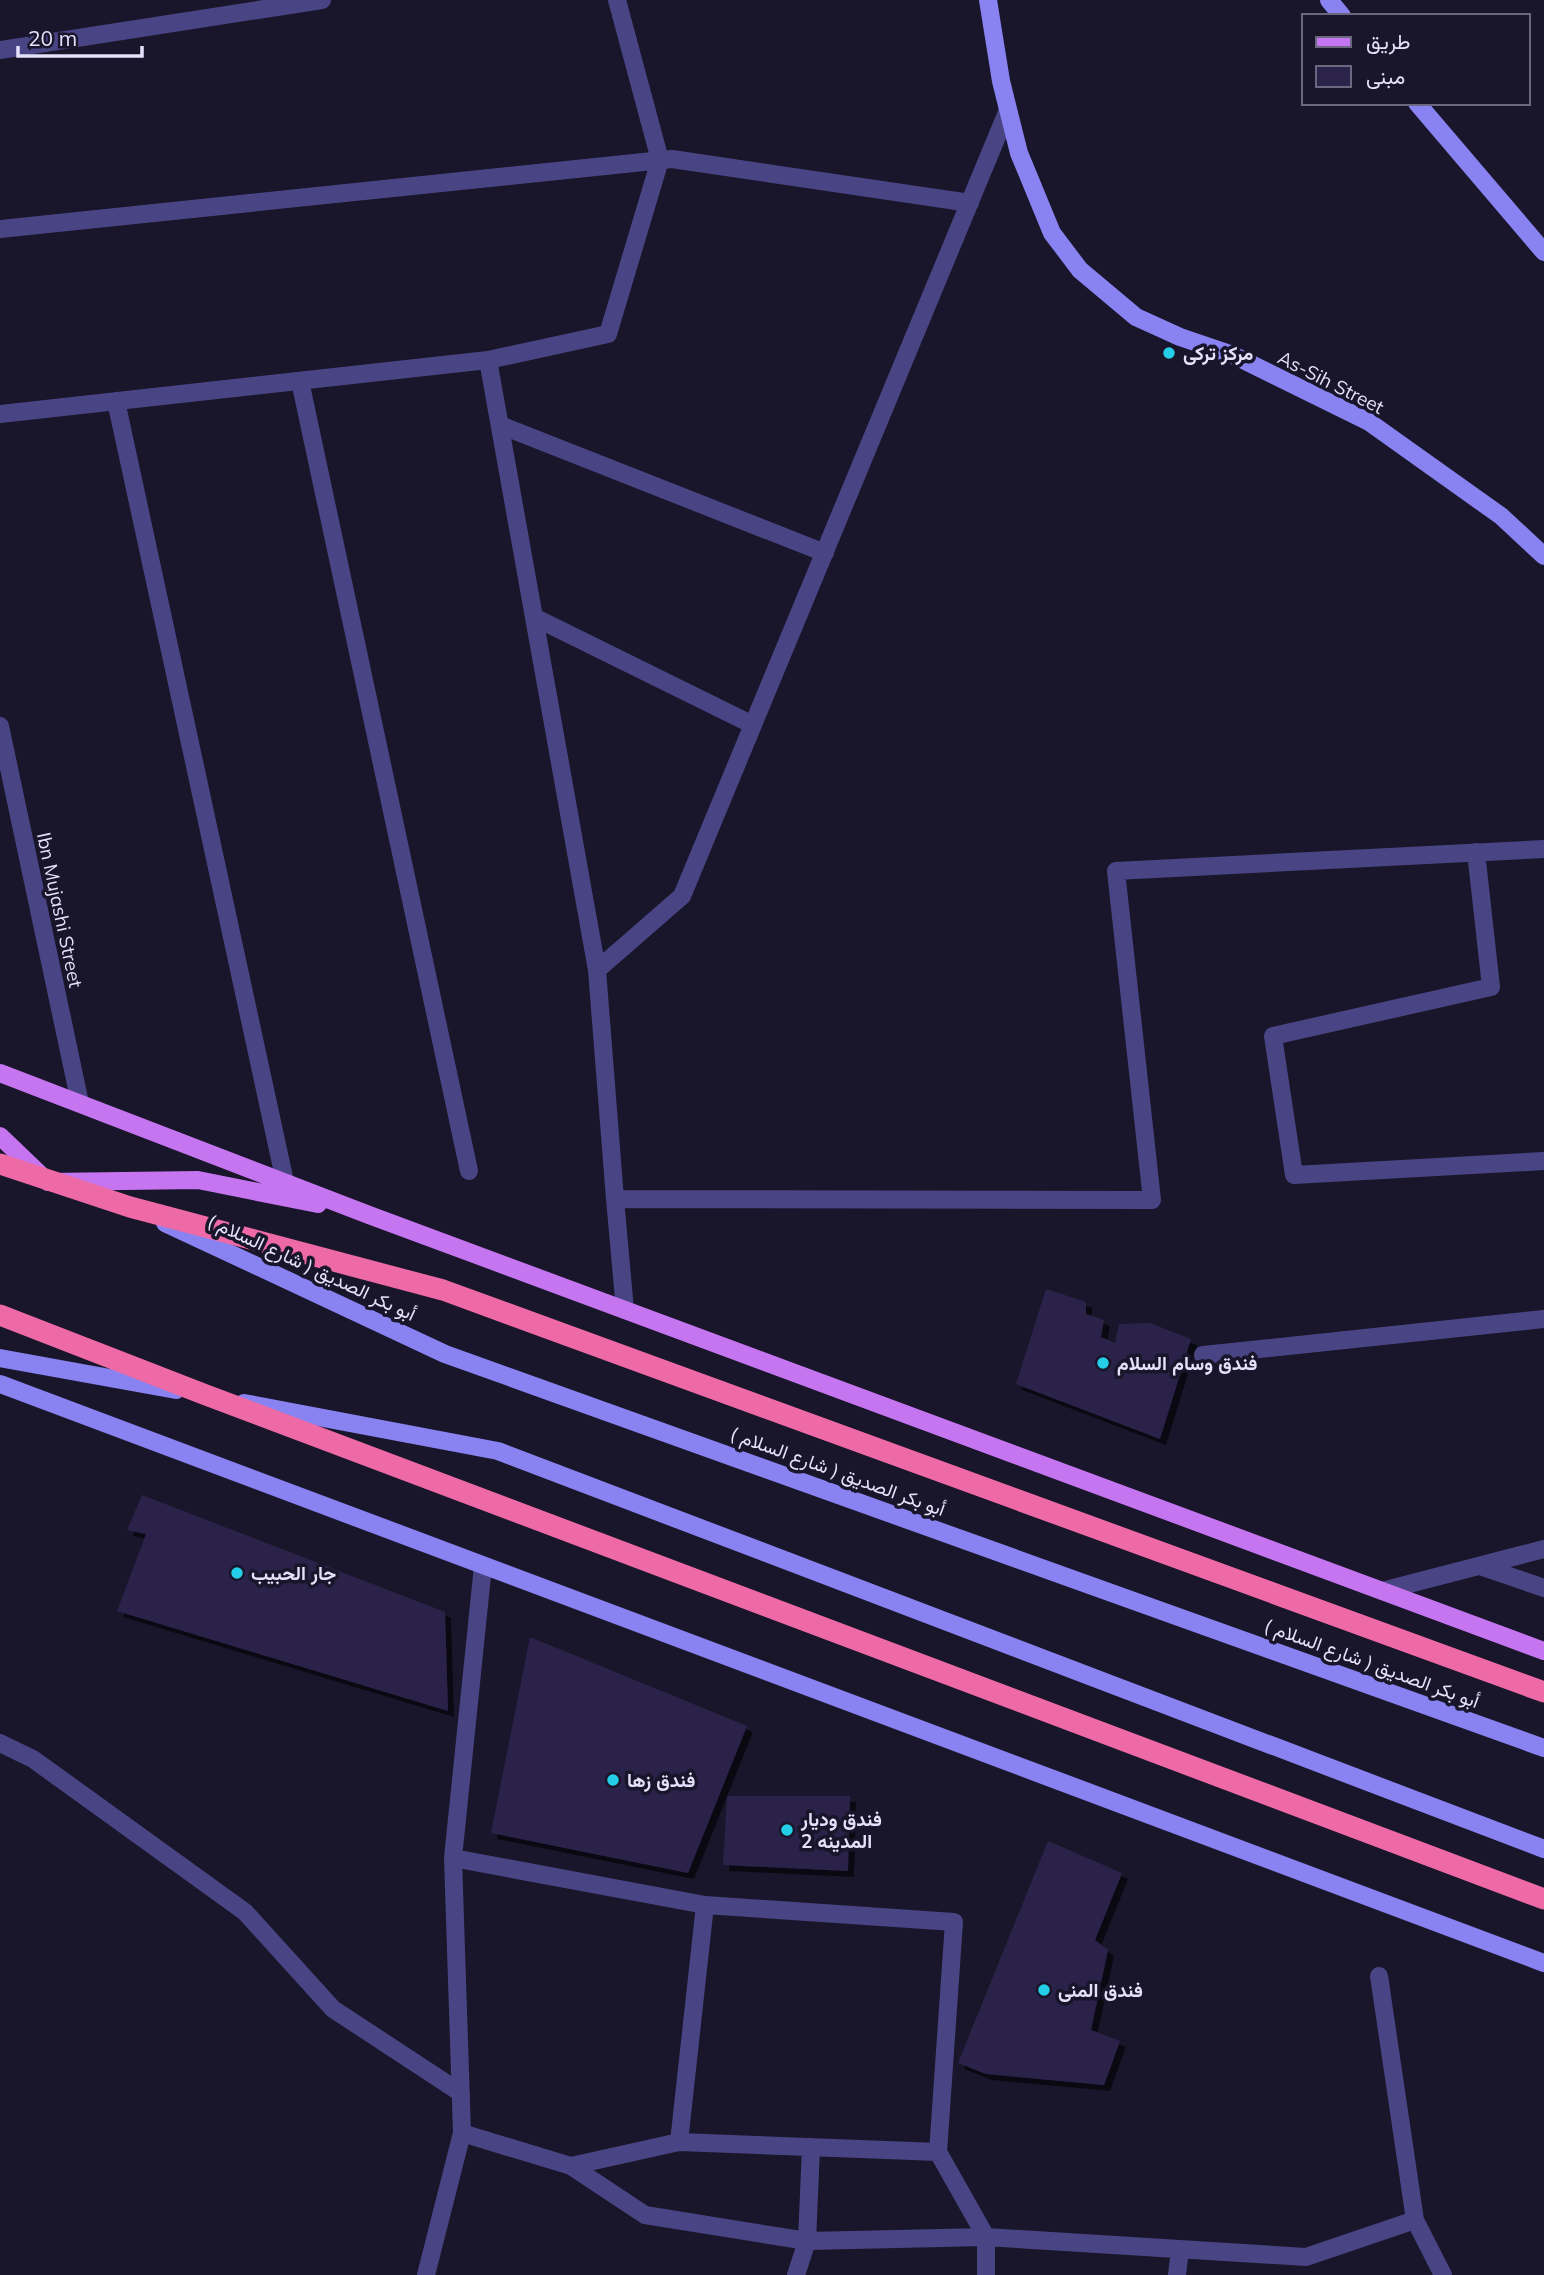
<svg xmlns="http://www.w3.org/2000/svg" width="1544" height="2275" font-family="Mulish,Vazirmatn,sans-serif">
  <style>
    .building { fill: #2b2349; filter: url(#shadow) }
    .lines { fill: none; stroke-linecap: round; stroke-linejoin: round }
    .street { stroke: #494584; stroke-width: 18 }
    .secondary { stroke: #8883f1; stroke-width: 18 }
    .primary { stroke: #c475ef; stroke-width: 18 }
    .highway { stroke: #ee6aa6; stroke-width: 21 }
    .poi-dot { fill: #23cee6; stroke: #19152a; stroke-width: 2.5 }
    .labels { text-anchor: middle; stroke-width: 7; stroke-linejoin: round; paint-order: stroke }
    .poi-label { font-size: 19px; font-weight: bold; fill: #e5e1fc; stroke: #19152a; text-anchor: start }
    .street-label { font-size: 19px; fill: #e5e1fc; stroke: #19152a }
  </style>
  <defs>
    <filter id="shadow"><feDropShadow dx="6" dy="6" stdDeviation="0" flood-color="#0009"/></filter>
  </defs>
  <rect width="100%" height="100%" fill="#19152a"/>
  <!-- building -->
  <path class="building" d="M 1046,1289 L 1086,1302 L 1086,1314 L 1104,1320 L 1101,1337 L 1115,1343 L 1119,1324 L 1150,1323 L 1191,1339 L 1160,1439 L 1016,1384 Z
    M 142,1495 L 445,1612 L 448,1711 L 117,1611 L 146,1534 L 127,1530 Z
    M 530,1637 L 747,1726 L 688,1873 L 491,1833 Z
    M 727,1796 L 850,1796 L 848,1871 L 723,1865 Z
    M 1048,1841 L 1122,1873 L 1095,1940 L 1108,1950 L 1091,2030 L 1120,2041 L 1104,2085 L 986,2074 L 958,2063 Z"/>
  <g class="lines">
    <!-- street -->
    <path class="street" d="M 0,50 L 322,0
      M 0,229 L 672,159 L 970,203
      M 488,360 L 608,334 L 660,160 L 617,0
      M 300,381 L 469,1171
      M 116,401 L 285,1182
      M 0,414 L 488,360 L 597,970 L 682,896 L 1008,110
      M 500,425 L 825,553
      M 534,617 L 753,725
      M 0,726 L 80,1103
      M 1476,852 L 1491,987 L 1273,1036 L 1294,1175 L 1544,1161
      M 597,970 L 615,1199 L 1152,1200 L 1116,871 L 1544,849
      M 615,1199 L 625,1310
      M 1203,1355 L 1544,1319
      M 1480,1566 L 1544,1588
      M 1382,1591 L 1544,1549
      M 0,1743 L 33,1759 L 245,1912 L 333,2009 L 461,2093
      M 453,1858 L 705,1905 L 954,1922 L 938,2152 L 986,2237 L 986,2275
      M 1379,1976 L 1415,2220 L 1443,2275
      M 462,2133 L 571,2166 L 645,2215 L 807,2241 L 986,2237 L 1306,2257 L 1415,2220
      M 679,2142 L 705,1905
      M 571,2166 L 679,2142 L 938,2152
      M 426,2275 L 462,2133 L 453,1858 L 483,1566
      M 796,2275 L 807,2241 L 811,2147
      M 1177,2275 L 1180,2249"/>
    <!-- secondary -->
    <path class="secondary" d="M 988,0 L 1001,81 L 1019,153 L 1052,233 L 1080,270 L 1136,317 L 1180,337 L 1233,355 L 1369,422 L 1501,516 L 1544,556
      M 1329,0 L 1342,16
      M 1417,103 L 1544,252
      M 165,1223 L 445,1354 L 1544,1748
      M 0,1358 L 176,1390
      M 0,1384 L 1544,1963
      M 244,1403 L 498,1451 L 1544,1849"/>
    <!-- primary -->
    <path class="primary" d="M 0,1073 L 369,1215 L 1544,1651
      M 0,1136 L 48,1182 L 198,1180 L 318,1204"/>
    <!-- highway -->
    <path class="highway" d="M 0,1164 L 130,1207 L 443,1290 L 1544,1692
      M 0,1315 L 206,1395 L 1544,1899"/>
  </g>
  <!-- markers -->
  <g class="poi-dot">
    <circle cx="1169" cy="353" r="7"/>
    <circle cx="1103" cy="1363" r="7"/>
    <circle cx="237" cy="1573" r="7"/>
    <circle cx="613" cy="1780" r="7"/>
    <circle cx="787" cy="1830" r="7"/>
    <circle cx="1044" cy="1990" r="7"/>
  </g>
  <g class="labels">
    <!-- poi labels -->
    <g class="poi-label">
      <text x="1183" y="360">مركز تركى</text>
      <text x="1117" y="1370">فندق وسام السلام</text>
      <text x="251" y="1580">جار الحبيب</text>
      <text x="627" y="1787">فندق زها</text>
      <text x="801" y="1826">فندق وديار<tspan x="801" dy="22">المدينه 2</tspan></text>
      <text x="1058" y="1997">فندق المنى</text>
    </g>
    <!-- street labels -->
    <g class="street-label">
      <text transform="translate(1331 382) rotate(27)" y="7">As-Sih Street</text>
      <text transform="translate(60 910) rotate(78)" y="7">Ibn Mujashi Street</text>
      <text transform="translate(312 1267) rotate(25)" y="7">( شارع السلام ) أبو بكر الصديق</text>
      <text transform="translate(838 1471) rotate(20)" y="7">( شارع السلام ) أبو بكر الصديق</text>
      <text transform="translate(1372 1663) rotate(20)" y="7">( شارع السلام ) أبو بكر الصديق</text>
    </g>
  </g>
  <!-- legend -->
  <rect x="1302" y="14" width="228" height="91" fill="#19152a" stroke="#6b677e" stroke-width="2"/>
  <rect x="1316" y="37" width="35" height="10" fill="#c475ef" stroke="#6b677e" stroke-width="2"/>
  <text x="1366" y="49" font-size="21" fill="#e5e1fc">طريق</text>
  <rect x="1316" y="66" width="35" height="21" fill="#2b2349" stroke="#6b677e" stroke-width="2"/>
  <text x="1366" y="84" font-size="21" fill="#e5e1fc">مبنى</text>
  <!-- scale -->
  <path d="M18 46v10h124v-10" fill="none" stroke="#e5e1fc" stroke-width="3.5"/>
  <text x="28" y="46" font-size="21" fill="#e5e1fc" stroke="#19152a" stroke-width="5" paint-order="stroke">20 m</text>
</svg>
